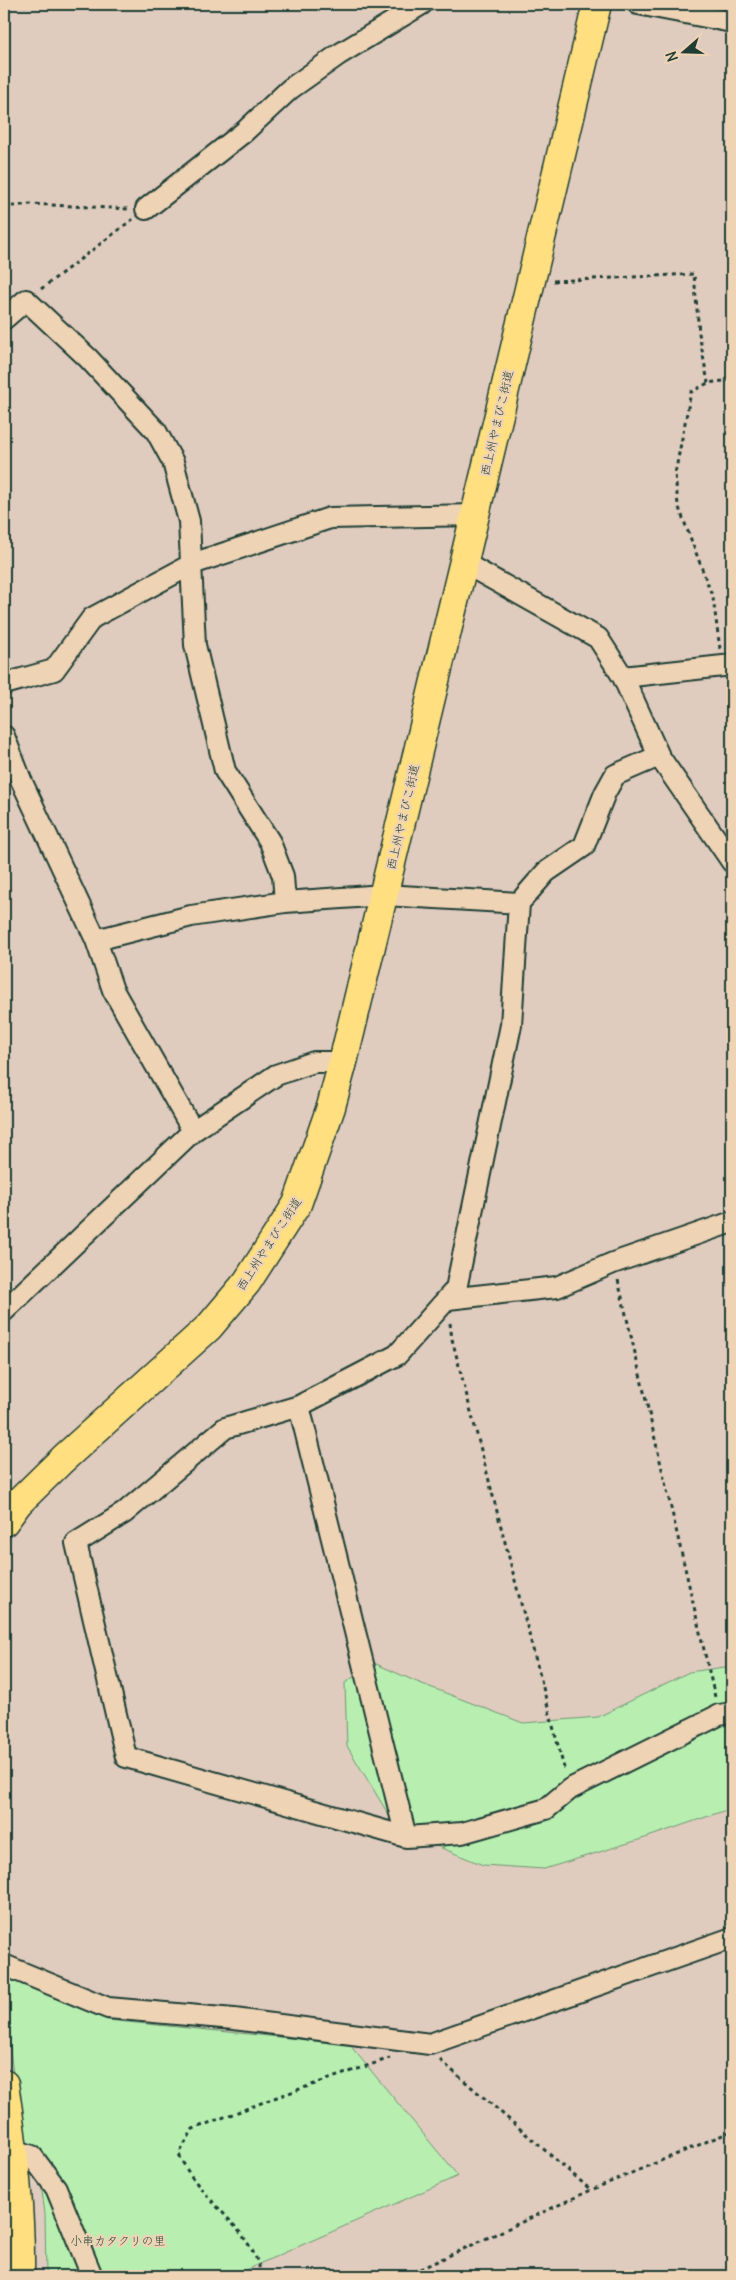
<svg xmlns="http://www.w3.org/2000/svg" width="736" height="2280" font-family="Delius,'Klee One',sans-serif">
  <style>
    .green { fill: #b8efb1; stroke: #6c9672 }
    .lines { fill: none; stroke-linecap: round; stroke-linejoin: round }
    .minor-casing { stroke: #1f3d34; stroke-width: 24 }
    .highway-casing { stroke: #1f3d34; stroke-width: 31 }
    .path { stroke: #1f3d34; stroke-width: 3; stroke-dasharray: 4 4; stroke-linecap: butt }
    .minor { stroke: #eed3b5; stroke-width: 20 }
    .highway { stroke: #ffdf80; stroke-width: 28 }
    .labels { text-anchor: middle; stroke-width: 4.5; stroke-linejoin: round; paint-order: stroke }
    .street-label { font-size: 12px; fill: #1f3d34; stroke: #eed3b5 }
    .park-label { font-size: 12px; fill: #27463a; stroke: #eed3b5 }
  </style>
  <rect width="100%" height="100%" fill="#e0ccbe"/>
  <filter id="ink" filterUnits="userSpaceOnUse"><feTurbulence type="fractalNoise" baseFrequency=".02" numOctaves="2"/><feDisplacementMap in="SourceGraphic" scale="10" xChannelSelector="R" yChannelSelector="G"/><feConvolveMatrix kernelMatrix="1 2 1 2 8 2 1 2 1" color-interpolation-filters="sRGB"/></filter>
  <g filter="url(#ink)">
    <!-- green -->
    <path class="green" d="M 374,1663 L 417,1682 L 523,1723 L 598,1717 L 689,1672 L 732,1666 L 732,1808 L 645,1838 L 544,1869 L 483,1865 L 398,1830 L 347,1746 L 345,1683 Z
      M 4,1977 L 107,2020 L 349,2044 L 458,2176 L 243,2271 L 245,2276 L 99,2276 L 21,2139 L 4,2000 Z
      M 40,2176 L 86,2276 L 46,2276 L 45,2214 Z"/>
    <g class="lines">
      <!-- minor casing -->
      <g class="minor-casing">
        <path id="minor" d="M 638,4 L 732,22
          M 146,209 L 244,132 L 290,89 L 338,55 L 422,4
          M 4,319 L 26,300 L 88,358 L 156,431 L 173,462 L 189,521 L 195,645 L 225,771 L 270,842 L 283,876 L 285,902
          M 464,563 L 598,638 L 623,677 L 659,756 L 732,862
          M 623,677 L 732,665
          M 4,684 L 54,670 L 92,618 L 192,564 L 330,518 L 475,515
          M 4,736 L 21,780 L 96,940 L 113,990 L 193,1131
          M 659,756 L 615,775 L 605,793 L 584,846 L 546,872 L 519,903 L 511,1025 L 456,1289 L 397,1355 L 299,1406 L 225,1428 L 124,1513 L 76,1543 L 126,1757 L 406,1837 L 462,1833 L 546,1809 L 570,1789 L 719,1715 L 732,1713
          M 96,940 L 191,916 L 285,902 L 384,895 L 519,903
          M 448,1299 L 557,1287 L 613,1263 L 732,1222
          M 4,1311 L 193,1131 L 276,1075 L 314,1062 L 343,1062
          M 299,1406 L 406,1837
          M 4,1965 L 108,2008 L 234,2019 L 430,2044 L 732,1938
          M 15,2150 L 32,2156 L 56,2188 L 92,2276"/>
      </g>
      <!-- highway casing -->
      <g class="highway-casing">
        <path id="highway" d="M 4,1522 L 18,1503 L 63,1459 L 209,1327 L 247,1282 L 297,1204 L 331,1107 L 343,1062 L 475,515 L 597,4
          M 4,2084 C 14,2148 21,2211 20,2276"/>
      </g>
      <!-- path -->
      <path class="path" d="M 4,207 L 31,204 L 130,209
        M 553,281 L 694,274 L 699,333 L 708,383
        M 41,289 L 133,219
        M 720,649 L 713,598 L 678,505 L 675,474 L 691,392 L 708,383 L 732,380
        M 618,1280 L 715,1697
        M 450,1323 L 452,1339 L 565,1772
        M 440,2060 L 591,2190
        M 261,2276 C 255,2230 196,2198 179,2154 L 193,2129 L 277,2097 L 390,2058
        M 405,2276 L 591,2190 L 732,2131"/>
      <!-- minor -->
      <use href="#minor" class="minor"/>
      <!-- highway -->
      <use href="#highway" class="highway"/>
    </g>
  </g>
  <g class="labels">
    <!-- street labels -->
    <g class="street-label">
      <text transform="translate(497 423) rotate(-77)" y="4">西上州やまびこ街道</text>
      <text transform="translate(403 817) rotate(-77)" y="4">西上州やまびこ街道</text>
      <text transform="translate(269 1244) rotate(-57)" y="4">西上州やまびこ街道</text>
    </g>
    <!-- park labels -->
    <g class="park-label">
      <text x="118" y="2245">小串カタクリの里</text>
    </g>
  </g>
  <!-- margin -->
  <rect width="736" height="2280" fill="none" stroke="#eed3b5" stroke-width="20"/>
  <rect x="10" y="10" width="716" height="2260" fill="none" stroke="#1f3d34" stroke-width="2" filter="url(#ink)"/>
  <!-- north arrow -->
  <g transform="translate(684 52) rotate(250)" stroke="#eed3b5" stroke-width="4" paint-order="stroke">
  <path d="M0-4L9 19L0 12L-9 19Z" fill="#1f3d34"/>
  <text y="-8" font-size="14" font-weight="bold" text-anchor="middle" fill="#1f3d34">N</text>
  </g>
</svg>
